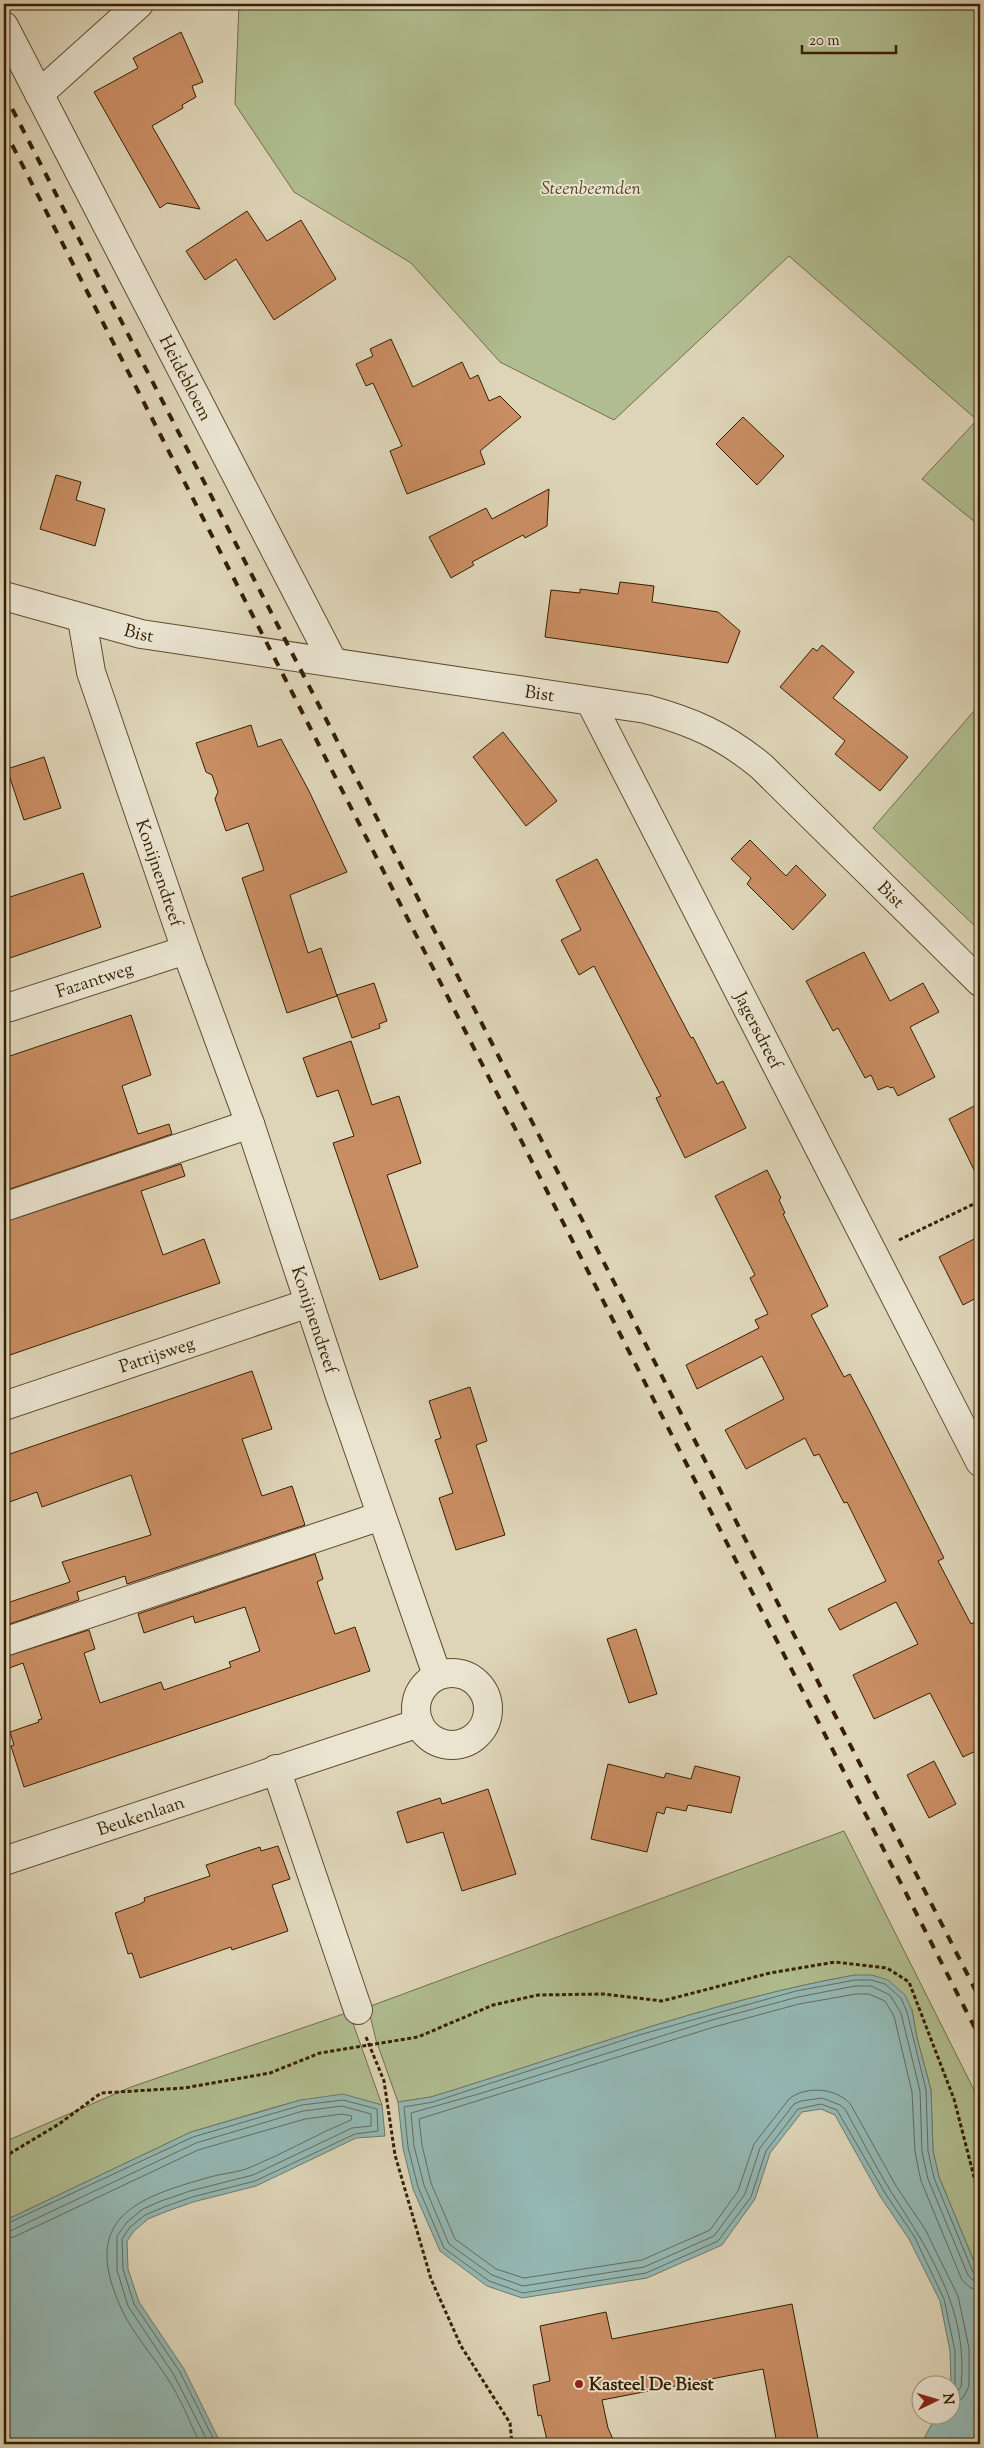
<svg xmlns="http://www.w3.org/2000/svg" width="984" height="2448" font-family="'Sorts Mill Goudy',serif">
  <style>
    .green { fill: #b0bd90; stroke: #736e48 }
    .water { fill: #94b8b4; stroke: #6e7b6c }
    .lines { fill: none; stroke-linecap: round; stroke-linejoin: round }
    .shore { stroke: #656c5a; stroke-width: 1 }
    .building { fill: #c98d63; stroke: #362001 }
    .minor-casing { stroke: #604d2f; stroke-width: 30 }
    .path { stroke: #362001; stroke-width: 3; stroke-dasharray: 4 2.5; stroke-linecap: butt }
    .minor { stroke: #eae4d1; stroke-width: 28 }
    .rail { stroke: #362001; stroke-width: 4; stroke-dasharray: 9 9; stroke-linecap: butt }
    .poi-dot { fill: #8f2418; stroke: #eae4d1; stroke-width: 2 }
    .labels { text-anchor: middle; stroke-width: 4; stroke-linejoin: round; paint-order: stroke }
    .park-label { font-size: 18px; font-style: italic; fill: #544725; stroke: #eae4d1 }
    .street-label { font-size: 18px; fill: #362001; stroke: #eae4d1 }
    .poi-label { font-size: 18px; font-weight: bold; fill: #362001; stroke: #eae4d1; text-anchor: start }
  </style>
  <rect width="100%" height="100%" fill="#ded5b8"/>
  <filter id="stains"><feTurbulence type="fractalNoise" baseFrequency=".004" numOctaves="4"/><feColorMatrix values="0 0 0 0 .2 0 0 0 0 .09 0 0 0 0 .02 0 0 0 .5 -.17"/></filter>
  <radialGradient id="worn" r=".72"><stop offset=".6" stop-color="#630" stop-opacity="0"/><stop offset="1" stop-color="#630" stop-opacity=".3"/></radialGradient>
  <!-- green -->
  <path class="green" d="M 239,4 L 980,4 L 980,526 L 922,479 L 977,420 L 789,256 L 614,420 L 500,362 L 411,263 L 294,192 L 235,104 Z
    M 980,704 L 980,931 L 873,828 Z
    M 844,1831 L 980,2102 L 980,2276 L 939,2177 L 933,2151 L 931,2090 L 917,2038 L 912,2010 L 855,1975 C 709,2001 572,2054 431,2097 L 398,2102 L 376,2040 L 368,2007 Z
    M 349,2012 L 382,2105 L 356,2098 L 301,2100 L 272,2108 L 191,2132 L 4,2221 L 4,2142 L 131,2087 Z"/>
  <!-- water -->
  <path class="water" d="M 855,1975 L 872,1975 L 888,1980 L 905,1995 L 912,2010 L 917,2038 L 931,2090 L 933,2151 L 939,2177 L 980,2276 L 980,2444 L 921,2444 L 936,2416 L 952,2416 L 950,2351 L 940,2301 L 909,2239 L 880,2196 L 835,2115 L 821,2109 L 802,2112 L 770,2153 L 755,2199 L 722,2245 L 647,2278 L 522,2298 L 487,2286 L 440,2251 L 413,2189 L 403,2148 L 398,2102 L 431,2097 C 572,2054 709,2001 855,1975 Z
    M 343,2094 L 382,2105 L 385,2136 L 356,2138 L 256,2186 L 193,2202 L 165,2212 L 148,2219 L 134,2231 L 127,2241 L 128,2269 L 139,2302 L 184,2369 L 221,2444 L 4,2444 L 4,2221 L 191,2132 L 301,2100 Z"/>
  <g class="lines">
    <!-- shore -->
    <path class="shore" d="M 4,2225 L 193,2137 L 302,2105 L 343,2100 L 377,2109 L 378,2131 L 355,2134 L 255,2181 L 192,2197 L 164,2207 L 145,2215 L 130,2227 L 122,2239 L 123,2269 L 134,2304 L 180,2372 L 216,2444
      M 4,2232 L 10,2231 L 196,2143 L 303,2111 L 342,2106 L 371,2114 L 371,2126 L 352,2128 L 253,2175 L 190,2191 L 161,2201 L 143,2209 L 127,2222 L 117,2236 L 117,2270 L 128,2306 L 174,2375 L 209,2444
      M 4,2239 L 14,2237 L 198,2150 L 305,2119 L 342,2114 L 352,2116 L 351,2120 C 317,2134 285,2153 251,2167 C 240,2172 226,2173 214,2176 C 137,2197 78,2217 122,2310 C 133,2333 152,2355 166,2376 C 180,2397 190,2422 200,2444
      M 952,2390 L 955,2385 L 955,2351 L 944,2299 L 914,2236 L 885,2193 L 837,2110 L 821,2104 L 798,2109 L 766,2151 L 751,2197 L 718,2241 L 646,2273 L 523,2293 L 489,2281 L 444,2248 L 418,2187 L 408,2147 L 404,2107 L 433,2102 L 639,2035 L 796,1991 L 855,1980 L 871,1980 L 885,1984 L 901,1998 L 907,2012 L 926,2090 L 928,2151 L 934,2178 L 973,2272 L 980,2276
      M 952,2396 L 961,2387 C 969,2310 929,2251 890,2190 C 874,2164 860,2136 845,2109 L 840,2105 L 822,2098 L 801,2101 L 794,2104 L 760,2148 L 745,2194 L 714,2236 L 644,2267 L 523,2286 L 492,2275 L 449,2244 L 424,2185 L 414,2146 L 411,2113 L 482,2093 L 712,2020 L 798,1997 L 855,1986 L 871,1986 L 890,1995 L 901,2013 L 920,2091 L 922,2152 L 928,2179 L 968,2275 L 973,2280 L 980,2282
      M 952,2405 L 963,2398 L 969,2386 L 969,2348 L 958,2296 L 925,2229 L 896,2186 L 851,2105 C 838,2088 806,2085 789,2099 L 754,2144 L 738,2191 L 710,2230 L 642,2260 L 524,2278 L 496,2269 L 455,2239 L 431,2183 L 422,2145 L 419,2119 L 714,2027 L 799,2004 L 856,1994 L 869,1994 L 885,2001 L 894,2016 L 912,2092 L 915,2152 L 921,2181 L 962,2280 L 971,2288 L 980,2290"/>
  </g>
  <!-- building -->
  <path class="building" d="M 181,32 L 203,82 L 192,86 L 196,97 L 182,105 L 183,108 L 152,126 L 200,209 L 167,203 L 160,208 L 94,92 L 138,68 L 133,58 Z
    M 247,211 L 267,241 L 301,220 L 336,279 L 274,320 L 236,259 L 205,280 L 186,251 Z
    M 391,339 L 413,387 L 462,362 L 470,379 L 478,375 L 489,401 L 500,396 L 521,417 L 480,451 L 485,464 L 407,494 L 390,451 L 402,446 L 373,383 L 366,386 L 356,364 L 373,356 L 370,349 Z
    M 743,417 L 784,456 L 757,485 L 716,444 Z
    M 56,475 L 81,482 L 76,500 L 105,509 L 95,546 L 40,529 Z
    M 549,489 L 547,526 L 525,538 L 523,535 L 472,562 L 474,565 L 451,578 L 429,537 L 486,508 L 492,519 Z
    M 620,582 L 654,586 L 652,602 L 718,612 L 740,631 L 728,663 L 545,637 L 551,590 L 580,593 L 580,589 L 618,594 Z
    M 822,645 L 854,672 L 833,698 L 908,757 L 880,791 L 835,754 L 845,741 L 780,687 L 813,648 L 817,651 Z
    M 251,725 L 258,747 L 281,739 L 309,791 L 347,872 L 290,895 L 308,953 L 321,948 L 337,996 L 287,1013 L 242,878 L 264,870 L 248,823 L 226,831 L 215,799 L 218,792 L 212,775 L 206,772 L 196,743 Z
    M 503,732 L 557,801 L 526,826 L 473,757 Z
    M 44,757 L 61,808 L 24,820 L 7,769 Z
    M 750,840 L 786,876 L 796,865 L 826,895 L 793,930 L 747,884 L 751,878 L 731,859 Z
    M 597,859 L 691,1038 L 693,1037 L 717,1084 L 723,1081 L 746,1128 L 685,1158 L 656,1098 L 661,1096 L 594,966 L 579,975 L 561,940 L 581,930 L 556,880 Z
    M 83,873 L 101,927 L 4,960 L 4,899 Z
    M 864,952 L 890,1001 L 923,983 L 939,1012 L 910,1027 L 935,1077 L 898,1096 L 893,1087 L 890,1088 L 888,1086 L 878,1090 L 871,1075 L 865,1078 L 838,1028 L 833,1031 L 806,981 Z
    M 374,983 L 387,1021 L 379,1024 L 380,1028 L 352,1038 L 337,995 Z
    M 131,1015 L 151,1075 L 122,1086 L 138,1134 L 169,1124 L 172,1134 L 4,1191 L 4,1058 Z
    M 351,1041 L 372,1105 L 399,1096 L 421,1163 L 387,1175 L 418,1267 L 380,1280 L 333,1143 L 354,1136 L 338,1090 L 317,1097 L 303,1058 Z
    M 980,1103 L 980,1182 L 949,1119 Z
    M 181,1164 L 185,1176 L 141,1191 L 163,1255 L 204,1239 L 220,1283 L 4,1357 L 4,1222 Z
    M 767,1170 L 781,1198 L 779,1200 L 785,1213 L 783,1214 L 828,1306 L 811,1315 L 844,1377 L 850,1374 L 870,1412 L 944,1558 L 938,1561 L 971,1624 L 980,1619 L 980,1749 L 963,1757 L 930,1693 L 874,1719 L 853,1675 L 918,1644 L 896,1602 L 840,1630 L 828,1609 L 886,1581 L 847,1502 L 844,1503 L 819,1454 L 814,1456 L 805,1438 L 746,1469 L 725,1430 L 784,1399 L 762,1356 L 697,1389 L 686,1365 L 759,1328 L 755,1320 L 768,1314 L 750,1278 L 755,1275 L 715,1196 Z
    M 980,1236 L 980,1296 L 963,1305 L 939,1257 Z
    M 252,1371 L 272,1429 L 242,1439 L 262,1496 L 292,1486 L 305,1525 L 127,1584 L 125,1576 L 77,1592 L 79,1600 L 4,1626 L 4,1604 L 70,1582 L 62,1562 L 151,1535 L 131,1475 L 42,1507 L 37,1492 L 4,1504 L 4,1456 Z
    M 470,1387 L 487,1441 L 476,1445 L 505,1535 L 456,1550 L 439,1498 L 453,1493 L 435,1440 L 441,1438 L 429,1401 Z
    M 315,1554 L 323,1579 L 317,1582 L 335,1634 L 355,1627 L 370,1671 L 24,1787 L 11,1746 L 14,1745 L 10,1732 L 39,1722 L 38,1720 L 42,1719 L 23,1663 L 4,1670 L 4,1657 L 89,1630 L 95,1649 L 84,1653 L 100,1703 L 161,1682 L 164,1690 L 231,1667 L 229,1662 L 260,1651 L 245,1607 L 195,1623 L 193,1616 L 144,1633 L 138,1614 Z
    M 636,1629 L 657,1694 L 629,1703 L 607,1639 Z
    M 934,1761 L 956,1804 L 929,1818 L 907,1775 Z
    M 608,1764 L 664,1778 L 666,1773 L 691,1779 L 695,1766 L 740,1777 L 731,1813 L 688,1805 L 686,1811 L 666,1807 L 664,1814 L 657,1812 L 647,1852 L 591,1839 Z
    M 488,1789 L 516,1874 L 462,1891 L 443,1832 L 407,1843 L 397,1812 L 440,1798 L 442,1804 Z
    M 278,1846 L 290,1879 L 272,1885 L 288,1931 L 232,1950 L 231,1947 L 140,1978 L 132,1953 L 128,1954 L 115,1913 L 140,1904 L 145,1901 L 144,1898 L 210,1876 L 206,1865 L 260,1847 L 261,1851 Z
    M 792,2304 L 819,2444 L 777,2444 L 763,2369 L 602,2400 L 608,2428 L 615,2444 L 548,2444 L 541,2415 L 538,2416 L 533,2385 L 550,2381 L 540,2326 L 606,2312 L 612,2339 Z"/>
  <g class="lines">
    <!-- minor casing -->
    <g class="minor-casing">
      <g id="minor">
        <path id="s1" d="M 4,26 L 333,662"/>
        <path d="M 39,94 L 139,4"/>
        <path id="s2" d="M 4,596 L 141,634 L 646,709 C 693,722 723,735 761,766 L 980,982"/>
        <path id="s3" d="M 82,619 L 91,672 L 186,950 L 250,1124 L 339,1393 L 437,1675"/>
        <path id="s4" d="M 590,701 L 980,1462"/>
        <path id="s5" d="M 4,1009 L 186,950"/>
        <path d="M 4,1207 L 250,1124"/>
        <path id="s6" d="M 4,1406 L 309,1303"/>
        <path d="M 4,1642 L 381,1516"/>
        <circle cx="452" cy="1709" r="36"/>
        <path d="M 276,1769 L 358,2010"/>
        <path id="s7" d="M 4,1861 L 419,1723"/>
      </g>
    </g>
    <!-- path -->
    <path class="path" d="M 899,1240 L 980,1201
      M 366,2037 L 384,2081 L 395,2155 L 431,2279 L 461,2346 L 510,2423 L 512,2444
      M 4,2157 L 59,2124 L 101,2093 L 184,2088 L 270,2073 L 320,2053 L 418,2037 L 493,2005 L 538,1995 L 603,1994 L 662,2001 L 770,1973 L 835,1962 L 887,1968 L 909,1982 L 954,2099 L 980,2200"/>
    <!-- minor -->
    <use href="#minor" class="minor"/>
    <!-- rail -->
    <path class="rail" d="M 4,93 L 382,828 L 980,1999
      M 4,129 L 980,2038"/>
  </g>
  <!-- markers -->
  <circle class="poi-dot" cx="579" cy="2384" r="5"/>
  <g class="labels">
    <!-- park labels -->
    <g class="park-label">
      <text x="591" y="194">Steenbeemden</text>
    </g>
    <!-- street labels -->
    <g class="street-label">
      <text dy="6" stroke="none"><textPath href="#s1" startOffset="396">Heidebloem</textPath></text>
      <text dy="6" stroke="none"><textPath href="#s2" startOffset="140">Bist</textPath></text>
      <text dy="6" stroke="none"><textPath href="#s2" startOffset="545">Bist</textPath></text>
      <text dy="6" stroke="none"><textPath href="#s3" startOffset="266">Konijnendreef</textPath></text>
      <text dy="6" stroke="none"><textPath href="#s2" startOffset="965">Bist</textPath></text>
      <text dy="6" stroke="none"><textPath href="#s5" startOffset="95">Fazantweg</textPath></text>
      <text dy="6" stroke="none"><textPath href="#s4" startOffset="370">Jagersdreef</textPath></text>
      <text dy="6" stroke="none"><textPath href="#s3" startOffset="739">Konijnendreef</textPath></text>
      <text dy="6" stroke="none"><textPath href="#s6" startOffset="161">Patrijsweg</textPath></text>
      <text dy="6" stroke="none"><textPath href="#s7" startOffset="144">Beukenlaan</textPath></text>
    </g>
    <!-- poi labels -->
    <g class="poi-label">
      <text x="589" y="2390">Kasteel De Biest</text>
    </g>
  </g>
  <!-- margin -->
  <rect width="984" height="2448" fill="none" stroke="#ded5b8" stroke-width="20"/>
  <rect x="5" y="5" width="974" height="2438" fill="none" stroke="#362001" stroke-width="2.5"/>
  <rect x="10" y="10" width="964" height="2428" fill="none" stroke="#362001"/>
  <!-- north arrow -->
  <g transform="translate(936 2400) rotate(85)"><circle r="24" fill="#eae4d1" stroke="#a2967e"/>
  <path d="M0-4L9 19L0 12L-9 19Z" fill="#8f2418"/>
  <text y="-8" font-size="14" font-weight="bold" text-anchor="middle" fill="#362001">N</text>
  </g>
  <!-- scale -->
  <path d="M802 45v8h94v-8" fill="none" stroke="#362001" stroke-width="2.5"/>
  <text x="809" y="45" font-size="15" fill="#362001" stroke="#eae4d1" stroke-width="4" paint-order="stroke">20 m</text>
  <rect width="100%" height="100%" filter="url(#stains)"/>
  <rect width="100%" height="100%" fill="url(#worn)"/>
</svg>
